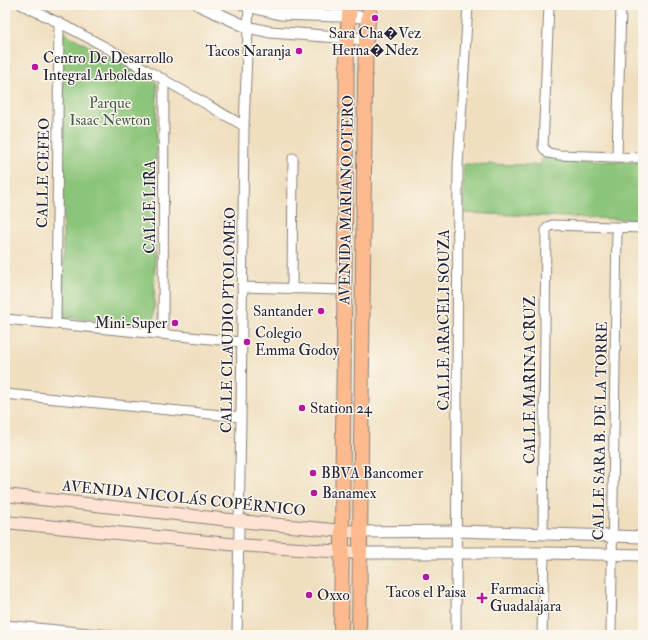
<svg xmlns="http://www.w3.org/2000/svg" width="648" height="640" font-family="'IM FELL Double Pica',serif">
  <style>
    .green { fill: #8bc579; stroke: #56745a }
    .lines { fill: none; stroke-linecap: round; stroke-linejoin: round }
    .minor-casing { stroke: #89807d; stroke-width: 11 }
    .tertiary-casing { stroke: #89807d; stroke-width: 13 }
    .secondary-casing { stroke: #89807d; stroke-width: 14 }
    .primary-casing { stroke: #89807d; stroke-width: 16 }
    .minor { stroke: #fff; stroke-width: 9 }
    .tertiary { stroke: #fff; stroke-width: 11 }
    .secondary { stroke: #fee3d2; stroke-width: 12 }
    .primary { stroke: #fcba8e; stroke-width: 14 }
    .poi-dot { fill: #b5179e; stroke: #fbf7ec; stroke-width: 1.5 }
    .labels { text-anchor: middle; stroke-width: 3; stroke-linejoin: round; paint-order: stroke }
    .poi-label { font-size: 15px; fill: #22223b; stroke: #fbf7ec; text-anchor: start }
    .park-label { font-size: 15px; fill: #475b51; stroke: #fbf7ec }
    .street-label { font-size: 15px; fill: #22223b; stroke: #fbf7ec }
  </style>
  <rect width="100%" height="100%" fill="#fbf7ec"/>
  <filter id="ink" filterUnits="userSpaceOnUse"><feTurbulence type="fractalNoise" baseFrequency=".025" numOctaves="2"/><feDisplacementMap in="SourceGraphic" scale="8" xChannelSelector="R" yChannelSelector="G"/><feConvolveMatrix kernelMatrix="1 2 1 2 8 2 1 2 1" color-interpolation-filters="sRGB"/></filter>
  <filter id="wash" filterUnits="userSpaceOnUse"><feTurbulence type="fractalNoise" baseFrequency=".012" numOctaves="4" result="noise"/><feDisplacementMap in="SourceGraphic" scale="16" xChannelSelector="R" yChannelSelector="G"/><feGaussianBlur stdDeviation="0.9" result="paint"/><feColorMatrix in="noise" values="0 0 0 0 0 0 0 0 0 0 0 0 0 0 0 0 0 1.4 0 .05"/><feComposite in="paint" operator="in"/></filter>
  <g filter="url(#wash)">
    <rect width="100%" height="100%" fill="#f0dfbf"/>
    <!-- green -->
    <path class="green" d="M 63,32 L 157,83 L 154,326 L 63,317 Z
      M 541,158 L 643,162 L 643,220 L 463,213 L 464,164 L 540,165 Z"/>
  </g>
  <g filter="url(#ink)">
    <g class="lines">
      <!-- minor casing -->
      <g class="minor-casing">
        <path id="minor" d="M 22,5 C 98,40 171,84 244,126
          M 549,5 L 543,147 L 548,153 L 559,155 L 643,158
          M 617,156 L 621,5
          M 242,287 L 344,290
          M 292,289 L 293,158
          M 5,319 L 241,342
          M 56,324 L 59,22
          M 163,334 L 164,79
          M 5,394 L 241,417
          M 543,533 L 546,230 L 548,227 L 552,225 L 643,228
          M 5,625 L 109,635
          M 237,635 L 241,417 L 244,126 L 249,5
          M 456,635 L 458,166 L 468,5
          M 542,635 L 544,553
          M 611,635 L 617,228"/>
      </g>
      <!-- tertiary casing -->
      <g class="tertiary-casing">
        <path id="tertiary" d="M 199,5 L 247,27 L 270,32 L 366,39
          M 244,5 L 280,14 L 368,17
          M 360,532 L 457,531 L 643,537
          M 360,553 L 544,553 L 643,555"/>
      </g>
      <!-- secondary casing -->
      <g class="secondary-casing">
        <path id="secondary" d="M 5,495 L 239,521 L 343,531 L 360,532
          M 5,522 L 239,545 L 360,553"/>
      </g>
      <!-- primary casing -->
      <g class="primary-casing">
        <path id="primary" d="M 341,635 L 347,38 L 350,5
          M 359,635 L 365,80 L 366,39 L 370,5"/>
      </g>
      <!-- minor -->
      <use href="#minor" class="minor"/>
      <!-- tertiary -->
      <use href="#tertiary" class="tertiary"/>
      <!-- secondary -->
      <use href="#secondary" class="secondary"/>
      <!-- primary -->
      <use href="#primary" class="primary"/>
    </g>
  </g>
  <!-- markers -->
  <g class="poi-dot">
    <circle cx="375" cy="18" r="4"/>
    <circle cx="299" cy="51" r="4"/>
    <circle cx="35" cy="67" r="4"/>
    <circle cx="321" cy="311" r="4"/>
    <circle cx="175" cy="323" r="4"/>
    <circle cx="247" cy="342" r="4"/>
    <circle cx="302" cy="408" r="4"/>
    <circle cx="313" cy="473" r="4"/>
    <circle cx="314" cy="493" r="4"/>
    <circle cx="426" cy="577" r="4"/>
    <circle cx="309" cy="595" r="4"/>
    <path d="M480 592h4v4h4v4h-4v4h-4v-4h-4v-4h4z"/>
  </g>
  <g class="labels">
    <!-- poi labels -->
    <g class="poi-label">
      <text x="375" y="38" text-anchor="middle">Sara Cha�Vez<tspan x="375" dy="17">Herna�Ndez</tspan></text>
      <text x="291" y="56" text-anchor="end">Tacos Naranja</text>
      <text x="43" y="63">Centro De Desarrollo<tspan x="43" dy="17">Integral Arboledas</tspan></text>
      <text x="313" y="316" text-anchor="end">Santander</text>
      <text x="167" y="328" text-anchor="end">Mini-Super</text>
      <text x="255" y="338">Colegio<tspan x="255" dy="17">Emma Godoy</tspan></text>
      <text x="310" y="413">Station 24</text>
      <text x="321" y="478">BBVA Bancomer</text>
      <text x="322" y="498">Banamex</text>
      <text x="490" y="594">Farmacia<tspan x="490" dy="17">Guadalajara</tspan></text>
      <text x="426" y="597" text-anchor="middle">Tacos el Paisa</text>
      <text x="317" y="600">Oxxo</text>
    </g>
    <!-- park labels -->
    <g class="park-label">
      <text x="110" y="108">Parque<tspan x="110" dy="17">Isaac Newton</tspan></text>
    </g>
    <!-- street labels -->
    <g class="street-label">
      <text transform="translate(43 173) rotate(-89)" y="5">CALLE CEFEO</text>
      <text transform="translate(346 200) rotate(-89)" y="5">AVENIDA MARIANO OTERO</text>
      <text transform="translate(150 207) rotate(-90)" y="5">CALLE LIRA</text>
      <text transform="translate(228 320) rotate(-89)" y="5">CALLE CLAUDIO PTOLOMEO</text>
      <text transform="translate(444 320) rotate(-90)" y="5">CALLE ARACELI SOUZA</text>
      <text transform="translate(530 380) rotate(-90)" y="5">CALLE MARINA CRUZ</text>
      <text transform="translate(600 431) rotate(-89)" y="5">CALLE SARA B. DE LA TORRE</text>
      <text transform="translate(184 498) rotate(6)" y="5">AVENIDA NICOLÁS COPÉRNICO</text>
    </g>
  </g>
  <!-- margin -->
  <rect width="648" height="640" fill="none" stroke="#fbf7ec" stroke-width="20"/>
</svg>
